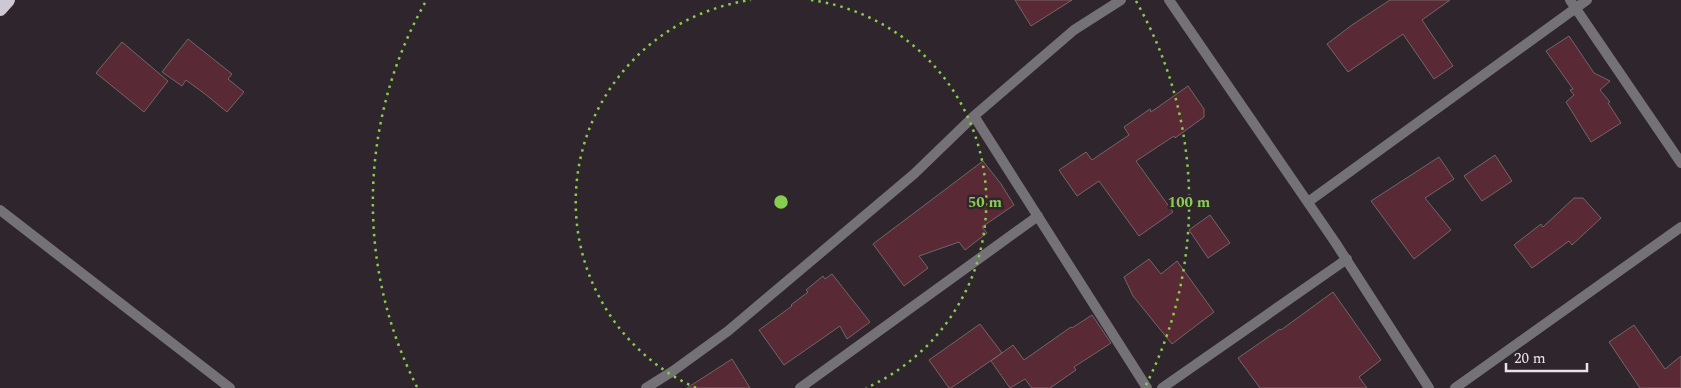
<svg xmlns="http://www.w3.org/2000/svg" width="1681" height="388" font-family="Spectral,serif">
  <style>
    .building { fill: #592a35; stroke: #736567 }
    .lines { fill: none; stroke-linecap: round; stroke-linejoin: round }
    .minor { stroke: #747277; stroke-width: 10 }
    .trunk { stroke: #cdc8d4; stroke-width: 14 }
    .ring { fill: none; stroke: #87cf4a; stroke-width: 2.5; stroke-dasharray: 2.5 5 }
    .centre { fill: #87cf4a; stroke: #2f262d; stroke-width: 2.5 }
    .ring-label { font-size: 15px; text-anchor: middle; font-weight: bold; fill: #87cf4a; stroke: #2f262d; stroke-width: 5; stroke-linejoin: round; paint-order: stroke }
  </style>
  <rect width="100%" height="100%" fill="#2f262d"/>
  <!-- building -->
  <path class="building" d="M 1015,0 L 1072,0 L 1031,26 Z
    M 1390,0 L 1450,0 L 1422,20 L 1453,66 L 1434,79 L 1403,34 L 1348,72 L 1327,44 L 1352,25 Z
    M 1569,36 L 1594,73 L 1610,81 L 1600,90 L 1610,102 L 1608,103 L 1621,123 L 1591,142 L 1566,102 L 1574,95 L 1570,90 L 1573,89 L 1546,51 Z
    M 188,39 L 232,74 L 228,79 L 244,92 L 227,112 L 205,94 L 186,80 L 182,86 L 162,72 Z
    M 122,42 L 168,81 L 144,112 L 96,73 Z
    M 1188,86 L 1204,109 L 1204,117 L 1175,138 L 1174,136 L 1136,161 L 1173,212 L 1139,236 L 1099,181 L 1077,196 L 1059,170 L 1086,152 L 1092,160 L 1129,135 L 1124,127 L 1150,109 L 1151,112 Z
    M 1495,155 L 1512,181 L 1482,201 L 1464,176 Z
    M 1439,157 L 1454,179 L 1425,198 L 1451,230 L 1414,259 L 1371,201 Z
    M 983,161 L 1001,184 L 1014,205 L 982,227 L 987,233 L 965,250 L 959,242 L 919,256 L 928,268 L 904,286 L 873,244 Z
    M 1574,198 L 1583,198 L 1601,218 L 1572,245 L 1569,241 L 1532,268 L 1514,245 L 1541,224 L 1543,227 Z
    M 1210,215 L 1230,243 L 1208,258 L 1189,230 Z
    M 1149,259 L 1161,274 L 1177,261 L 1214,312 L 1172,344 L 1133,296 L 1124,277 Z
    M 832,274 L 870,322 L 847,339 L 840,326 L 784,365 L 759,330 L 792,306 L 791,305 L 808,292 L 806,290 L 823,276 L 825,279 Z
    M 1333,292 L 1381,360 L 1359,377 L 1367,388 L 1260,388 L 1238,358 L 1280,329 L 1281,330 Z
    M 1092,315 L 1111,343 L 1074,367 L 1076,370 L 1050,388 L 1032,388 L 1025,379 L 1010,388 L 991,361 L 1013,345 L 1024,360 L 1071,327 L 1072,328 Z
    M 980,324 L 1002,353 L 951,388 L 949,388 L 929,360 Z
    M 1634,325 L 1665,369 L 1681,356 L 1681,388 L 1640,388 L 1609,342 Z
    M 732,359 L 750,388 L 687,388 Z"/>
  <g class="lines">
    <!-- minor -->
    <path class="minor" d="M 1169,0 L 1335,242 L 1429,388
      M 1570,0 L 1681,163
      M 974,116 L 1147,388
      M 1308,202 L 1587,0
      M 0,210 L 230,388
      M 646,388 L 673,371 L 728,331 L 914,174 L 974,116 L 1074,30 L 1121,0
      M 800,388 L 1038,216
      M 1162,388 L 1347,259
      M 1455,388 L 1681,227"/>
    <!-- trunk -->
    <path class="trunk" d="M 0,9 L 8,0"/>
  </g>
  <!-- distance rings -->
  <g class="ring">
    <path d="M696 388A204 204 0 0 1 751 0M811 0A204 204 0 0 1 866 388"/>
    <path d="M417 387A408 408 0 0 1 426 1M1136 1A408 408 0 0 1 1145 387"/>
  </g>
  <circle cx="781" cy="202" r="8" class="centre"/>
  <g class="ring-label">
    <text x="985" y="207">50 m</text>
    <text x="1189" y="207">100 m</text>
  </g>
  <!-- scale -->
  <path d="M1506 363v8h81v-8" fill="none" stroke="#eae4e9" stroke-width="2.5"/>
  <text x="1514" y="363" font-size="15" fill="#eae4e9" stroke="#2f262d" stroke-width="4" paint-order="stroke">20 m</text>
</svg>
